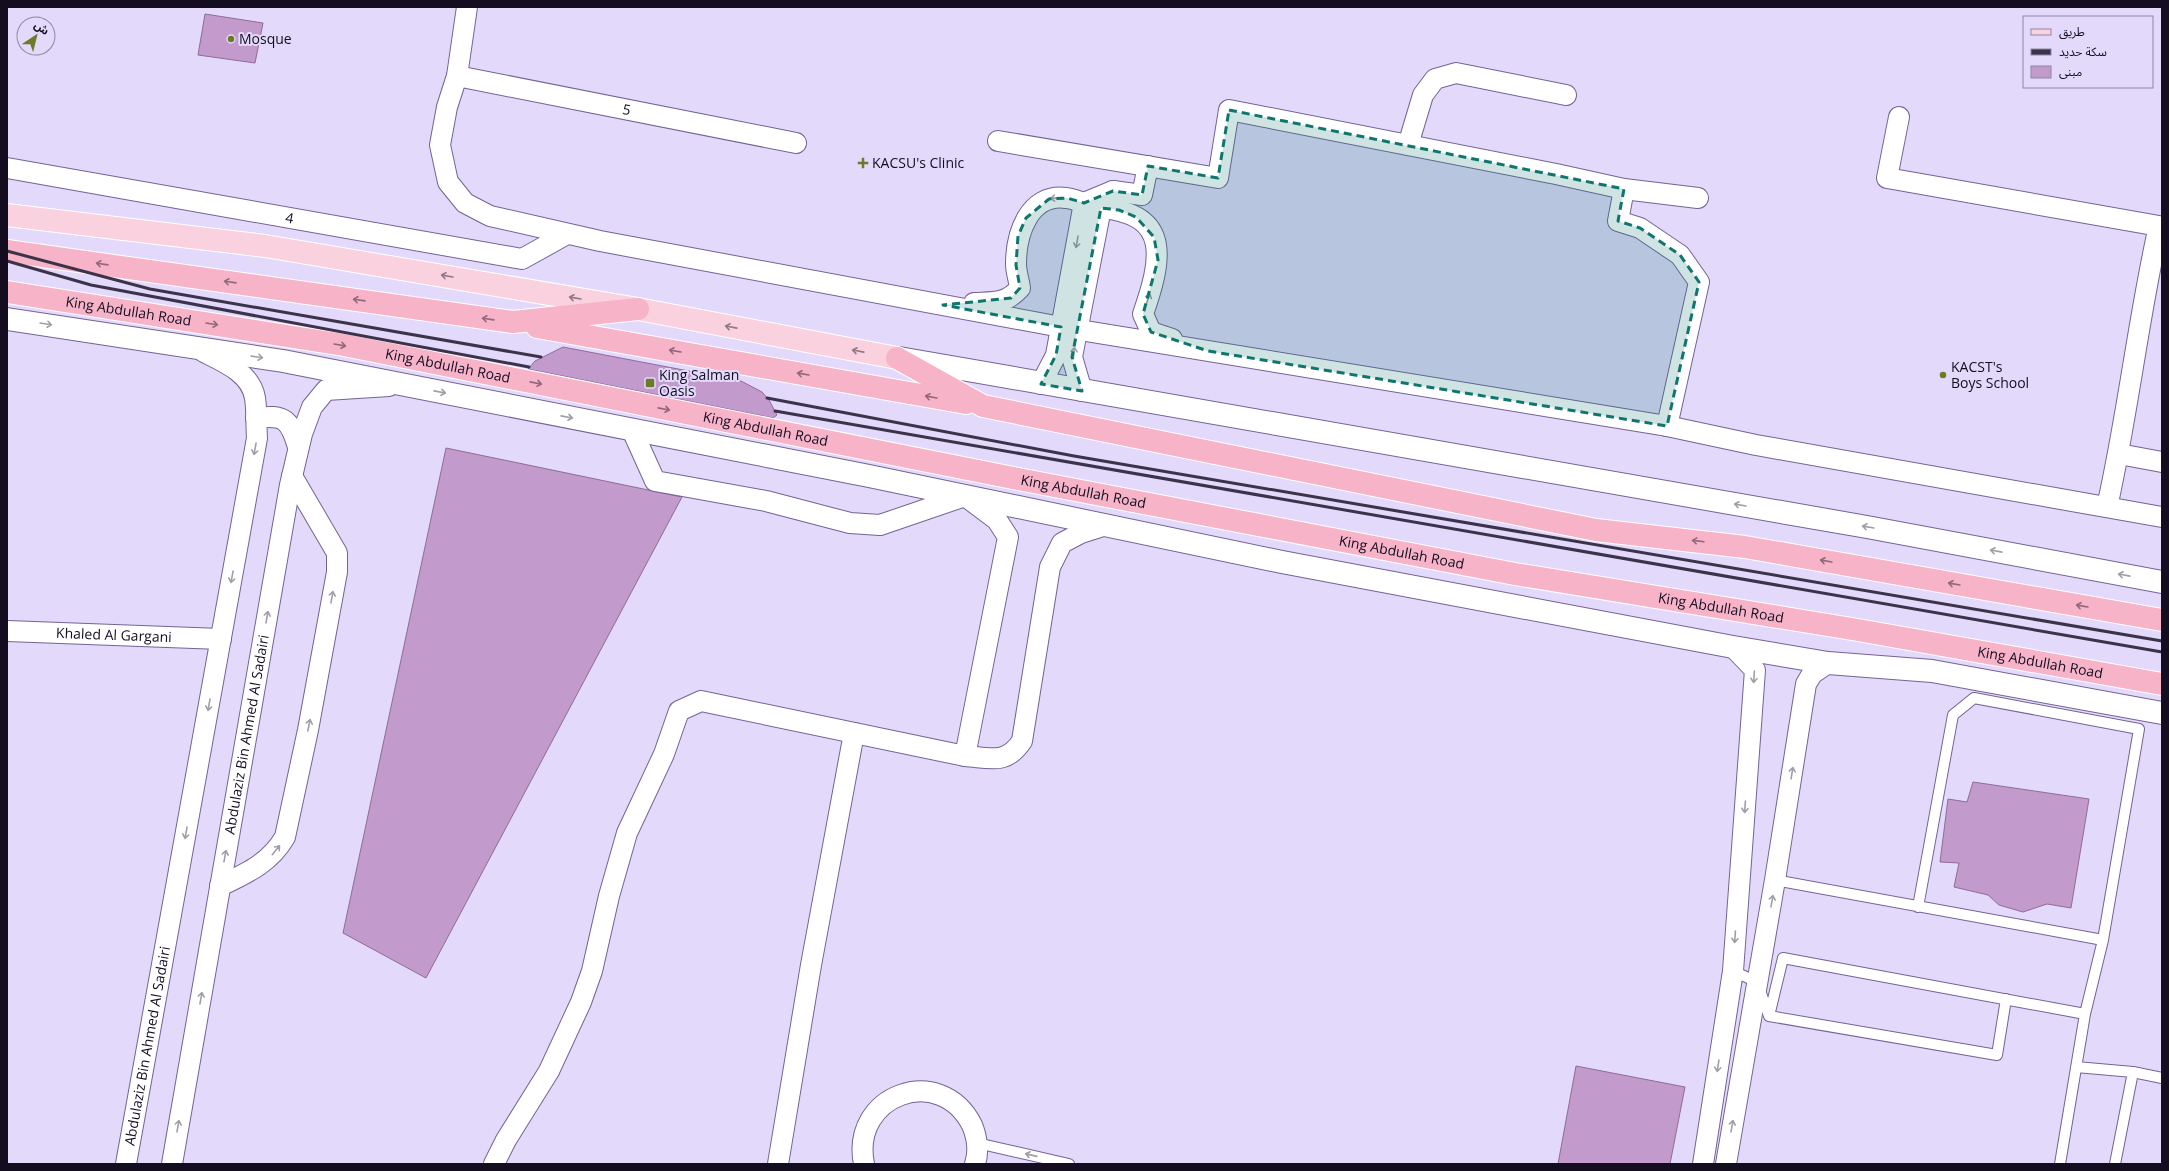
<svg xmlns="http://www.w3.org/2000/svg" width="2169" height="1171" font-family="'Open Sans','Noto Sans Arabic',sans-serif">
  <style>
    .building { fill: #c29acc; stroke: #8f6c98 }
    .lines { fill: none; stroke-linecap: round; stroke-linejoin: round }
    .lane-casing { stroke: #746395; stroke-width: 12 }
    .street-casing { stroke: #746395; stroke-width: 22 }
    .secondary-casing { stroke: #746395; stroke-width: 24 }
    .primary-casing { stroke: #fff; stroke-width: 24 }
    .highway-casing { stroke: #fff; stroke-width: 24 }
    .lane { stroke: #fff; stroke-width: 10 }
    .street { stroke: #fff; stroke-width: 20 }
    .secondary { stroke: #fff; stroke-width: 22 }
    .primary { stroke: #fad1de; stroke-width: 22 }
    .highway { stroke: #f7b3c8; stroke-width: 22 }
    .rail { stroke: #3b3349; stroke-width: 3 }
    .oneway { stroke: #a19ea6 }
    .oneway2 { stroke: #91687c }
    .oneway3 { stroke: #927988 }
    .marked { fill: #0f766e; fill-opacity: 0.2; stroke: #0f766e; stroke-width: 3; stroke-dasharray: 8 5; stroke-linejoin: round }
    .poi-dot { fill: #6b7b29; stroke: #e3d9fa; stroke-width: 1.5 }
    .labels { text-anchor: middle; stroke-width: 4; stroke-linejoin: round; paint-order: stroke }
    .poi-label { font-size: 14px; fill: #140d20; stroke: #e3d9fa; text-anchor: start }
    .street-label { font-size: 14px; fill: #140d20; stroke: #e3d9fa }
  </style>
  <rect width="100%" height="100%" fill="#e3d9fa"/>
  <!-- building -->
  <path class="building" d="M 205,14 L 263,23 L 255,63 L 198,55 Z
    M 563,347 L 741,381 L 762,392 L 769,400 L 777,415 L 773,418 L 528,369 L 535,361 Z
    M 446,448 L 682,497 L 426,978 L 343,933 Z
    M 1973,782 L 2089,799 L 2071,908 L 2047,904 L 2023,912 L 1999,905 L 1988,895 L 1954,887 L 1959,863 L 1940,862 L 1948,799 L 1967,802 Z
    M 1576,1066 L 1685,1087 L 1670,1164 L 1558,1164 Z"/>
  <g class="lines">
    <!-- lane casing -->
    <g class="lane-casing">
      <path id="lane" d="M 1775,880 L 2103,940
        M 1918,907 L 1953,715 L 1974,698 L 2139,729 L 2103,940 L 2085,1014 L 2060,1164
        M 1733,971 L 1757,982 L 1769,1016 L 1997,1055 L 2006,999
        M 1769,1016 L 1783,958 L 2085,1014
        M 2076,1067 L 2133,1072 L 2162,1078
        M 977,1143 L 1069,1164
        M 2115,1164 L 2133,1072"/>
    </g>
    <!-- street casing -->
    <g class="street-casing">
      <g id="street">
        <path d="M 467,7 L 457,76 L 447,107 L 440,145 L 448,182 L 465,203 L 490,216 L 600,241 L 1061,327 L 1667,426 L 1756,445 L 2162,517"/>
        <path id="s1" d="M 457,76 L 796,143"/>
        <path d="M 1899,117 L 1887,178 L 2159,226 C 2138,319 2128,414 2107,507"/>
        <path d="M 998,141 L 1218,178 L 1229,110 L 1556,174 L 1624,189"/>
        <path d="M 1408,145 L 1423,95 L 1435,79 L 1456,73 L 1566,95"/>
        <path id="s2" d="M 7,168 L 522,259 L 567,234"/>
        <path d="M 1113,191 L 1142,195 L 1148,166"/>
        <path d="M 1101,208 C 1173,214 1161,262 1143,314 L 1151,332 L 1172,339"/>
        <path d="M 974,303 C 994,302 1006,304 1020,288 C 1019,280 1016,272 1016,264 C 1016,234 1029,193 1066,198 C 1072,198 1079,202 1084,203 L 1113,191 L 1101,208 L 1072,357 L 1082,391"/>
        <path d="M 1041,384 L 1056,355 L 1084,203"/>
        <path d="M 256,418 C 285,414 290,420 298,447"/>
        <path d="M 1667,426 L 1699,282 L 1680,255 L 1640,228 L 1618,221 L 1624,189 L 1698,198"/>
        <path d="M 632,430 L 655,481 L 766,501 L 850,523 L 880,525 L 965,496 L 997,520 L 1008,537 L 965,756"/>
        <path d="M 2119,454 L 2162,462"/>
        <path id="s3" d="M 7,631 L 221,639"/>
        <path d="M 220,886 C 247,873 270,863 285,837 L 308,730 L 337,572 L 337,553 L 292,476"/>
        <path id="s4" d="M 126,1164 L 257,438 C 256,425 257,411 255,398 C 251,373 224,362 204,352"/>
        <path id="s5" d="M 172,1164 L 290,485 L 302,434 L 312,407 L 326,390 L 389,386"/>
        <path d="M 494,1164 L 506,1140 L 549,1071 L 581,1002 L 592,971 L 609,896 L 627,833 L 664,754 L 679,711 L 701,701 L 965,756 C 991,758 1006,765 1022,741 L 1050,567 L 1062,543 L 1081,533 L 1106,525"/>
        <path d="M 778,1164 L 811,965 L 854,733"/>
        <path d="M 864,1164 C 850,1095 940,1062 972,1125 C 977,1137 979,1152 975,1164"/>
        <path d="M 1703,1164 L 1733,971 L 1755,670 L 1733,647"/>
        <path d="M 1726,1164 L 1775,880 L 1806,684 L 1812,674 L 1828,663"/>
      </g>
    </g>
    <!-- secondary casing -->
    <g class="secondary-casing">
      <path id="secondary" d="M 7,319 L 283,361 L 869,476 L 1282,562 L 1733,647 L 1828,663 L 1932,671 L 2162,713
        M 899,358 L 1867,527 L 2162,582"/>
    </g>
    <!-- primary casing -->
    <g class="primary-casing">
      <path id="primary" d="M 7,215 L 265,246 L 638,309 L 897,358"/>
    </g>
    <!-- highway casing -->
    <g class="highway-casing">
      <g id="highway">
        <path d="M 7,251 L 513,322 L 638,309"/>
        <path id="s6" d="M 7,292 L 344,345 L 1018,479 L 1515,574 L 1858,630 L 2162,684"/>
        <path d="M 537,327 L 966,403"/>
        <path d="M 897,358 L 983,406 L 1596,530 L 1745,547 L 2162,620"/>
      </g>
    </g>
    <!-- lane -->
    <use href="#lane" class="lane"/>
    <!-- street -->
    <use href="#street" class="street"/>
    <!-- secondary -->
    <use href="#secondary" class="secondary"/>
    <!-- primary -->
    <use href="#primary" class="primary"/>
    <!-- highway -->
    <use href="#highway" class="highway"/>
    <!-- rail -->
    <path class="rail" d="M 7,251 L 150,289 L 541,357
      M 7,261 L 91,285 L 529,367
      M 767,398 L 1074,456 L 2162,641
      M 775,411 L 2162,652"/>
  </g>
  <!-- one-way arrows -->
  <defs><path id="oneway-shaft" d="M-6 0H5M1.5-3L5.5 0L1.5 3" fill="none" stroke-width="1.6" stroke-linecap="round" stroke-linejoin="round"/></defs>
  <g class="oneway">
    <use href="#oneway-shaft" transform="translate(1056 198) rotate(176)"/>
    <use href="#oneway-shaft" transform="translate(1077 242) rotate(100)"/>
    <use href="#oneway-shaft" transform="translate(1148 299) rotate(-71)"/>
    <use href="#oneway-shaft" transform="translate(46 324) rotate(9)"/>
    <use href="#oneway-shaft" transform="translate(1074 353) rotate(-84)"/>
    <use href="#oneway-shaft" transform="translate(257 357) rotate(9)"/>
    <use href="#oneway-shaft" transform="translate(440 392) rotate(11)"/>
    <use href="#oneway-shaft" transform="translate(567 417) rotate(11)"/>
    <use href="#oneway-shaft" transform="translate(255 449) rotate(100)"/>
    <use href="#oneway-shaft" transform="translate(1740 505) rotate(-170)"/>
    <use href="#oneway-shaft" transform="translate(1868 527) rotate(-170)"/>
    <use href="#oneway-shaft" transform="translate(1996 551) rotate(-169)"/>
    <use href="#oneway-shaft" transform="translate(2124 575) rotate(-169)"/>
    <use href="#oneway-shaft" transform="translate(232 577) rotate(100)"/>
    <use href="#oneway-shaft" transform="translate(332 597) rotate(-80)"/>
    <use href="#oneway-shaft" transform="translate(267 617) rotate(-80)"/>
    <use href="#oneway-shaft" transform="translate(1754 677) rotate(94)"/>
    <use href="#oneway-shaft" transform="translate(209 705) rotate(100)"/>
    <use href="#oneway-shaft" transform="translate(309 725) rotate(-79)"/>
    <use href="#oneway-shaft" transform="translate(1792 773) rotate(-81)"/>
    <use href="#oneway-shaft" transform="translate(1745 807) rotate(94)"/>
    <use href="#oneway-shaft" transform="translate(186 833) rotate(100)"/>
    <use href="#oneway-shaft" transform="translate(276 850) rotate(-51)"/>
    <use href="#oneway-shaft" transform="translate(225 856) rotate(-80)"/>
    <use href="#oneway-shaft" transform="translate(1772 901) rotate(-80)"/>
    <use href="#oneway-shaft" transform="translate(1735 937) rotate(94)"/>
    <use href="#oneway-shaft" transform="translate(201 998) rotate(-80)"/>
    <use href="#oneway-shaft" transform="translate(1718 1066) rotate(99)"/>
    <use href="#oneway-shaft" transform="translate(178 1126) rotate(-80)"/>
    <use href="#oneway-shaft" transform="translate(1732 1126) rotate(-80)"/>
    <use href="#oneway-shaft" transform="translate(1031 1155) rotate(-167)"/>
  </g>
  <g class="oneway2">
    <use href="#oneway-shaft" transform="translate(102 264) rotate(-172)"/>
    <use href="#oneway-shaft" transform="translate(230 282) rotate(-172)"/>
    <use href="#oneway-shaft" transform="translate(359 300) rotate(-172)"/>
    <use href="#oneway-shaft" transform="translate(488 319) rotate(-172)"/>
    <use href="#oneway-shaft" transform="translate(212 324) rotate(9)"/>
    <use href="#oneway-shaft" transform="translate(340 345) rotate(10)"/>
    <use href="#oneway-shaft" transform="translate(675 351) rotate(-170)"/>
    <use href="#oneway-shaft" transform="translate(803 374) rotate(-170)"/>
    <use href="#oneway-shaft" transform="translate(536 383) rotate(11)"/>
    <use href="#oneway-shaft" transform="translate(931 397) rotate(-170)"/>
    <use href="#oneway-shaft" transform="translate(664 409) rotate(11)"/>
    <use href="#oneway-shaft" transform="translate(1698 541) rotate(-173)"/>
    <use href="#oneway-shaft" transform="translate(1826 561) rotate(-170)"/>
    <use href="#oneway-shaft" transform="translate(1954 584) rotate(-170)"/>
    <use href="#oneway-shaft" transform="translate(2082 606) rotate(-170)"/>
  </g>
  <g class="oneway3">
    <use href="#oneway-shaft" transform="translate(447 276) rotate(-170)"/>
    <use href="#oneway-shaft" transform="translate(575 298) rotate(-170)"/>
    <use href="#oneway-shaft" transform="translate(731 327) rotate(-169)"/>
    <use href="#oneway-shaft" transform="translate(858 351) rotate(-169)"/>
  </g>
  <!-- marked area -->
  <path class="marked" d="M 1229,110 L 1624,189 L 1618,221 L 1640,228 L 1680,255 L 1699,282 L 1667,426 L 1208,351 L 1151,332 L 1143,314 L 1158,260 L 1154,237 L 1136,217 L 1119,210 L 1101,208 L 1072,357 L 1082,391 L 1041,384 L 1056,355 L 1061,327 L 943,305 L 1011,298 L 1020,288 L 1016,265 L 1018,236 L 1026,218 L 1049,199 L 1067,198 L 1084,203 L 1113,191 L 1142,195 L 1148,166 L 1218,178 Z"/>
  <!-- markers -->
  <g class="poi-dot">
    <circle cx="231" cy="39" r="4"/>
    <path d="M861 157h4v4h4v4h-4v4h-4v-4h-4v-4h4z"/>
    <circle cx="1943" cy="375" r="4"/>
    <rect x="645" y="378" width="10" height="10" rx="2"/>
  </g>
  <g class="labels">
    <!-- poi labels -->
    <g class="poi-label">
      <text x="239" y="44">Mosque</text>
      <text x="872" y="168">KACSU's Clinic</text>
      <text x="1951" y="372">KACST's<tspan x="1951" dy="16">Boys School</tspan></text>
      <text x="659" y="380">King Salman<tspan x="659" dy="16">Oasis</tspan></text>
    </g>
    <!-- street labels -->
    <g class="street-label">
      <text dy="5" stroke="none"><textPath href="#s1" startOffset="173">5</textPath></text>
      <text dy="5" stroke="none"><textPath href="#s2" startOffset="287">4</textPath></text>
      <text dy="5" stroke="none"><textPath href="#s6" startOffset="123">King Abdullah Road</textPath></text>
      <text dy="5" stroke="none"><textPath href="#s6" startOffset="447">King Abdullah Road</textPath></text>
      <text dy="5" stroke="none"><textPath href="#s6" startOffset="771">King Abdullah Road</textPath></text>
      <text dy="5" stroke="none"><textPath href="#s6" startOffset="1095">King Abdullah Road</textPath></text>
      <text dy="5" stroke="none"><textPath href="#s6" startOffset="1419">King Abdullah Road</textPath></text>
      <text dy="5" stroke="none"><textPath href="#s6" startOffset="1743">King Abdullah Road</textPath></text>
      <text dy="5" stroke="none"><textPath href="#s3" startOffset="107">Khaled Al Gargani</textPath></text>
      <text dy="5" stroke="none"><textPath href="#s6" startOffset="2067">King Abdullah Road</textPath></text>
      <text dy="5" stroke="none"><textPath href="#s5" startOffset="436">Abdulaziz Bin Ahmed Al Sadairi</textPath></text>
      <text dy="5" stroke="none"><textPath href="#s4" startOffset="120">Abdulaziz Bin Ahmed Al Sadairi</textPath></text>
    </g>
  </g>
  <!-- border -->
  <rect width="2169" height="1171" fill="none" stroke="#140d20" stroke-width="16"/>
  <!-- legend -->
  <rect x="2023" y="16" width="130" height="72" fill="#e3d9fa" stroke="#9087a3"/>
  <rect x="2031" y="29" width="20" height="6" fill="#fad1de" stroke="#9087a3"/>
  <text x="2059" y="36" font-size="12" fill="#140d20">طريق</text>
  <rect x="2031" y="49" width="20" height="6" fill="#3b3349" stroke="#9087a3"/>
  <text x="2059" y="56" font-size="12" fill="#140d20">سكة حديد</text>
  <rect x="2031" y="66" width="20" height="12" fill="#c29acc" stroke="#9087a3"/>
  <text x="2059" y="76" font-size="12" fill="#140d20">مبنى</text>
  <!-- north arrow -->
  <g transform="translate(36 36) rotate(35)"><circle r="19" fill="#e3d9fa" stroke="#9087a3"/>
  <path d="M0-3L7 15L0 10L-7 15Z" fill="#6b7b29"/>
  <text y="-6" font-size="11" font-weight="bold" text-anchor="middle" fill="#140d20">ش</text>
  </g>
</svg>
